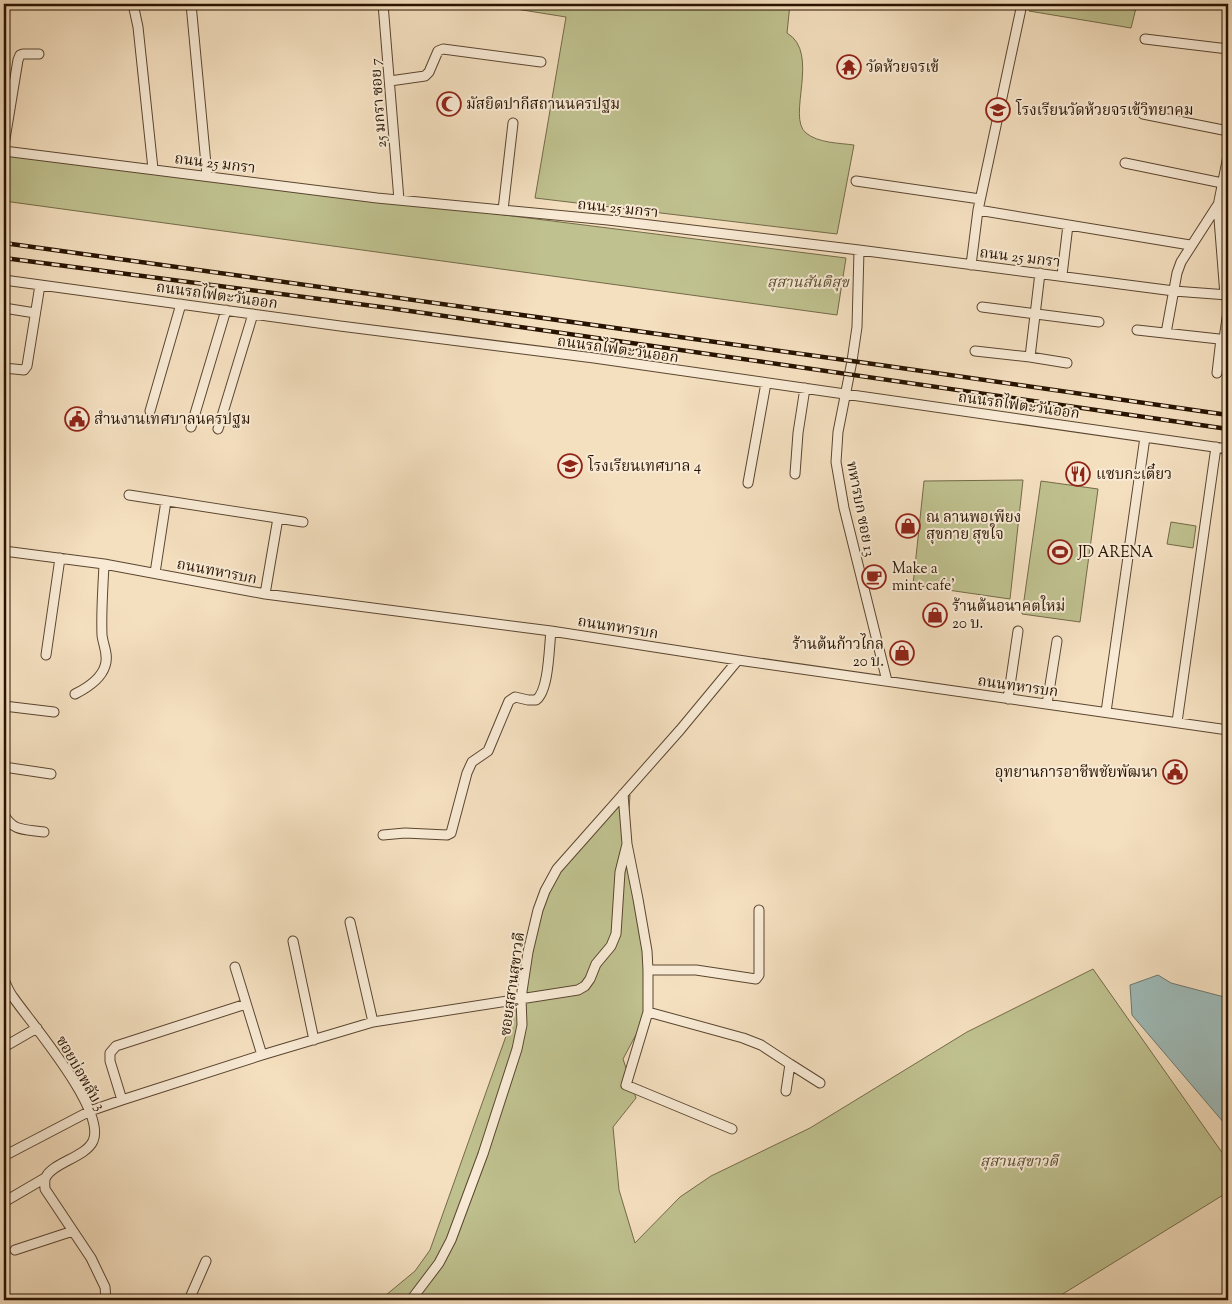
<svg xmlns="http://www.w3.org/2000/svg" width="1232" height="1304" font-family="'Sorts Mill Goudy','Noto Serif Thai',serif">
  <style>
    .green { fill: #bfc18f; stroke: #746a48 }
    .water { fill: #9ebbb9; stroke: #6f786f }
    .lines { fill: none; stroke-linecap: round; stroke-linejoin: round }
    .minor-casing { stroke: #5b4630; stroke-width: 11 }
    .minor { stroke: #f8ead5; stroke-width: 9 }
    .rail-casing { stroke: #281300; stroke-width: 4.5 }
    .rail { stroke: #f8ead5; stroke-width: 2.5; stroke-dasharray: 8; stroke-linecap: butt }
    .labels { text-anchor: middle; stroke-width: 4; stroke-linejoin: round; paint-order: stroke }
    .poi-label { font-size: 15px; fill: #281300; stroke: #f8ead5; text-anchor: start }
    .street-label { font-size: 15px; fill: #281300; stroke: #f8ead5 }
    .park-label { font-size: 15px; font-style: italic; fill: #5d5032; stroke: #f8ead5 }
  </style>
  <rect width="100%" height="100%" fill="#f4dfbf"/>
  <filter id="stains"><feTurbulence type="fractalNoise" baseFrequency=".004" numOctaves="4"/><feColorMatrix values="0 0 0 0 .2 0 0 0 0 .09 0 0 0 0 .02 0 0 0 .5 -.17"/></filter>
  <radialGradient id="worn" r=".72"><stop offset=".6" stop-color="#630" stop-opacity="0"/><stop offset="1" stop-color="#630" stop-opacity=".3"/></radialGradient>
  <!-- green -->
  <path class="green" d="M 485,4 L 790,4 L 787,33 C 821,53 786,117 806,133 C 818,143 839,143 854,145 L 837,234 L 535,198 L 566,17 Z
    M 1031,4 L 1137,4 L 1131,28 L 1029,11 Z
    M 4,152 L 846,258 L 837,315 L 4,201 Z
    M 1023,480 L 1010,599 L 913,585 L 924,481 Z
    M 1041,481 L 1098,489 L 1080,622 L 1022,614 Z
    M 1171,522 L 1196,526 L 1193,548 L 1167,544 Z
    M 630,795 L 627,844 L 644,956 L 648,1012 L 623,1059 L 636,1098 L 613,1127 L 619,1190 L 635,1243 L 680,1197 L 711,1176 L 810,1128 L 967,1032 L 1093,969 L 1228,1161 L 1228,1192 L 1053,1300 L 380,1300 L 415,1271 L 430,1250 L 511,1022 L 511,1006 L 523,1002 L 533,930 L 545,891 L 579,844 Z"/>
  <!-- water -->
  <path class="water" d="M 1158,975 L 1171,983 L 1228,998 L 1228,1112 L 1224,1123 L 1132,1015 L 1130,985 Z"/>
  <g class="lines">
    <!-- minor casing -->
    <g class="minor-casing">
      <path id="minor" d="M 133,4 L 138,27 L 153,169
        M 191,4 L 207,175
        M 383,4 L 399,200
        M 1022,4 L 978,210 L 1190,245
        M 1145,39 L 1228,49
        M 390,81 L 425,76 L 429,72 L 438,51 L 443,49 L 541,62
        M 1143,114 L 1228,131
        M 4,145 L 18,60 L 20,55 L 23,54 L 39,54
        M 4,151 L 377,198 L 608,220 L 859,250 L 1174,291 L 1228,295
        M 1125,163 L 1227,184
        M 856,181 L 980,199
        M 503,210 L 513,123
        M 859,250 L 857,327 L 852,361 L 838,432 L 836,462 L 844,508 L 887,681
        M 971,265 L 978,210
        M 1040,273 L 1030,357 L 1067,363
        M 1062,275 L 1068,225
        M 4,280 L 340,326 L 594,358 L 1228,449
        M 1225,295 L 1218,206 L 1228,156
        M 982,307 L 1099,322
        M 4,308 L 35,313
        M 1137,330 L 1228,340
        M 1166,333 L 1177,273 L 1181,262 L 1217,206
        M 1224,339 L 1228,311
        M 975,351 L 1030,357
        M 4,368 L 24,370 L 27,366 L 40,285
        M 1217,373 L 1221,339
        M 150,411 L 181,304
        M 191,427 L 226,310
        M 218,429 L 253,314
        M 795,474 L 798,433 L 805,388
        M 748,483 L 766,383
        M 129,495 L 303,522
        M 4,551 L 104,564 L 265,594 L 551,631 L 738,660 L 1228,730
        M 155,573 L 166,501
        M 265,594 L 278,518
        M 46,655 L 60,558
        M 75,694 C 87,688 101,679 105,666 C 109,655 103,645 102,635 C 101,611 103,588 104,564
        M 1008,699 L 1018,631
        M 1047,704 L 1057,641
        M 4,706 L 54,712
        M 1106,712 L 1145,437
        M 1177,722 L 1216,447
        M 4,767 L 51,774
        M 623,794 L 627,844 L 638,899 L 647,951 L 648,970 L 648,1012 L 626,1085 L 732,1129
        M 4,815 C 14,832 25,829 44,832
        M 383,835 L 405,833 L 447,835 L 451,833 L 467,773 L 472,762 L 488,751 L 509,701 L 515,697 L 528,700 L 536,700 C 549,691 549,647 551,631
        M 350,922 L 373,1022
        M 293,941 L 314,1040
        M 235,967 L 262,1055
        M 648,970 L 696,970 L 756,979 L 759,975 L 759,910
        M 4,980 C 7,986 9,992 13,997 C 31,1023 107,1111 93,1141 C 86,1157 52,1163 46,1177 C 44,1180 45,1186 45,1189 L 91,1258 L 105,1287 L 106,1300
        M 648,1012 L 743,1038 L 761,1045 L 790,1064 L 786,1091
        M 4,1047 L 37,1028
        M 790,1064 L 820,1083
        M 122,1100 L 110,1061 L 110,1053 L 116,1046 L 246,1004
        M 4,1156 L 90,1111 L 122,1100 L 262,1055 L 373,1022 L 578,990 L 585,986 L 590,979 L 596,964 L 611,946 L 616,934 L 620,872 L 627,844
        M 4,1202 L 45,1178
        M 15,1250 L 73,1231
        M 189,1300 L 206,1261
        M 411,1300 L 439,1263 L 451,1240 L 483,1154 L 517,1049 L 522,1025 L 521,998 L 528,952 L 538,910 L 545,891 L 557,869 L 680,730 L 738,660"/>
    </g>
    <!-- minor -->
    <use href="#minor" class="minor"/>
    <!-- rail casing -->
    <g class="rail-casing">
      <path id="rail" d="M 4,243 L 852,361 L 1228,415
        M 4,258 L 389,308 L 1228,429"/>
    </g>
    <!-- rail -->
    <use href="#rail" class="rail"/>
  </g>
  <!-- icons -->
  <defs>
    <g id="temple-ring" transform="scale(1.25)"><circle r="9.5" fill="#f8ead5" stroke="#8f2418" stroke-width="1.5"/><path d="M0-6L5-2H3V0L6.5 2.5H4V6H1.5V3h-3V6H-4V2.5H-6.5L-3 0V-2H-5Z" fill="#8f2418"/></g>
    <g id="mosque-ring" transform="scale(1.25)"><circle r="9.5" fill="#f8ead5" stroke="#8f2418" stroke-width="1.5"/><path d="M3.5-4.9A6 6 0 1 0 3.5 4.9A5 5 0 1 1 3.5-4.9Z" fill="#8f2418"/></g>
    <g id="school-ring" transform="scale(1.25)"><circle r="9.5" fill="#f8ead5" stroke="#8f2418" stroke-width="1.5"/><path d="M0-5L7-2L0 1L-7-2ZM-4 1L0 2.5L4 1V4Q0 6-4 4Z" fill="#8f2418"/></g>
    <g id="civic-ring" transform="scale(1.25)"><circle r="9.5" fill="#f8ead5" stroke="#8f2418" stroke-width="1.5"/><path d="M-.6-6.5H3V-4.5H.6V-3L4-1V1h2V6H-6V1h2V-1L-.6-3ZM-1.2 2.5V6h2.4V2.5Z" fill="#8f2418"/></g>
    <g id="restaurant-ring" transform="scale(1.25)"><circle r="9.5" fill="#f8ead5" stroke="#8f2418" stroke-width="1.5"/><path d="M-5-6h1v4h1v-4h1v4h1v-4h1v5L-1.5 .5V6h-2V.5L-5-1ZM5-6V6H3V1.5H1.5Q1.5-4 5-6Z" fill="#8f2418"/></g>
    <g id="shop-ring" transform="scale(1.25)"><circle r="9.5" fill="#f8ead5" stroke="#8f2418" stroke-width="1.5"/><path d="M-5-2.5h2.3a2.7 3.5 0 0 1 5.4 0H5L5.5 6h-11ZM-1.5-2.5h3a1.5 2.3 0 0 0-3 0Z" fill="#8f2418"/></g>
    <g id="stadium-ring" transform="scale(1.25)"><circle r="9.5" fill="#f8ead5" stroke="#8f2418" stroke-width="1.5"/><path d="M0-5a6.5 5 0 1 0 0 10a6.5 5 0 1 0 0-10ZM-3.5-1.8h7v3.6h-7Z" fill="#8f2418"/></g>
    <g id="cafe-ring" transform="scale(1.25)"><circle r="9.5" fill="#f8ead5" stroke="#8f2418" stroke-width="1.5"/><path d="M-5.5-4.5H6V0H3Q3 3.5 0 3.5H-2.5Q-5.5 3.5-5.5 0ZM3-3.2v2h1.7v-2ZM-6 4.5H4V6H-6Z" fill="#8f2418"/></g>
  </defs>
  <g fill-rule="evenodd">
    <use href="#temple-ring" x="849" y="67"/>
    <use href="#mosque-ring" x="449" y="104"/>
    <use href="#school-ring" x="998" y="110"/>
    <use href="#civic-ring" x="77" y="419"/>
    <use href="#school-ring" x="570" y="466"/>
    <use href="#restaurant-ring" x="1078" y="474"/>
    <use href="#shop-ring" x="908" y="526"/>
    <use href="#stadium-ring" x="1060" y="552"/>
    <use href="#cafe-ring" x="874" y="577"/>
    <use href="#shop-ring" x="935" y="615"/>
    <use href="#shop-ring" x="902" y="653"/>
    <use href="#civic-ring" x="1175" y="772"/>
  </g>
  <g class="labels">
    <!-- poi labels -->
    <g class="poi-label">
      <text x="866" y="72">วัดห้วยจรเข้</text>
      <text x="466" y="109">มัสยิดปากีสถานนครปฐม</text>
      <text x="1016" y="115">โรงเรียนวัดห้วยจรเข้วิทยาคม</text>
      <text x="94" y="424">สำนงานเทศบาลนครปฐม</text>
      <text x="588" y="471">โรงเรียนเทศบาล 4</text>
      <text x="1096" y="479">แซบกะเตี๋ยว</text>
      <text x="926" y="522">ณ ลานพอเพียง<tspan x="926" dy="17">สุขกาย สุขใจ</tspan></text>
      <text x="1078" y="557">JD ARENA</text>
      <text x="892" y="573">Make a<tspan x="892" dy="17">mint cafe'</tspan></text>
      <text x="952" y="611">ร้านต้นอนาคตใหม่<tspan x="952" dy="17">20 บ.</tspan></text>
      <text x="884" y="649" text-anchor="end">ร้านต้นก้าวไกล<tspan x="884" dy="17">20 บ.</tspan></text>
      <text x="1158" y="777" text-anchor="end">อุทยานการอาชีพชัยพัฒนา</text>
    </g>
    <!-- street labels -->
    <g class="street-label">
      <text transform="translate(378 103) rotate(-94)" y="5">25 มกรา ซอย 7</text>
      <text transform="translate(215 163) rotate(7)" y="5">ถนน 25 มกรา</text>
      <text transform="translate(618 208) rotate(6)" y="5">ถนน 25 มกรา</text>
      <text transform="translate(1020 257) rotate(7)" y="5">ถนน 25 มกรา</text>
      <text transform="translate(217 295) rotate(8)" y="5">ถนนรถไฟตะวันออก</text>
      <text transform="translate(618 349) rotate(8)" y="5">ถนนรถไฟตะวันออก</text>
      <text transform="translate(1019 405) rotate(8)" y="5">ถนนรถไฟตะวันออก</text>
      <text transform="translate(861 509) rotate(79)" y="5">ทหารบก ซอย 13</text>
      <text transform="translate(217 571) rotate(11)" y="5">ถนนทหารบก</text>
      <text transform="translate(618 627) rotate(9)" y="5">ถนนทหารบก</text>
      <text transform="translate(1018 686) rotate(8)" y="5">ถนนทหารบก</text>
      <text transform="translate(512 984) rotate(-82)" y="5">ซอยสุสานสุขาวดี</text>
      <text transform="translate(81 1073) rotate(60)" y="5">ซอยบ่อพลับ 3</text>
    </g>
    <!-- park labels -->
    <g class="park-label">
      <text x="808" y="287">สุสานสันติสุข</text>
      <text x="1019" y="1166">สุสานสุขาวดี</text>
    </g>
  </g>
  <!-- margin -->
  <rect width="1232" height="1304" fill="none" stroke="#f4dfbf" stroke-width="20"/>
  <rect x="5" y="5" width="1222" height="1294" fill="none" stroke="#281300" stroke-width="2.5"/>
  <rect x="10" y="10" width="1212" height="1284" fill="none" stroke="#281300"/>
  <rect width="100%" height="100%" filter="url(#stains)"/>
  <rect width="100%" height="100%" fill="url(#worn)"/>
</svg>
